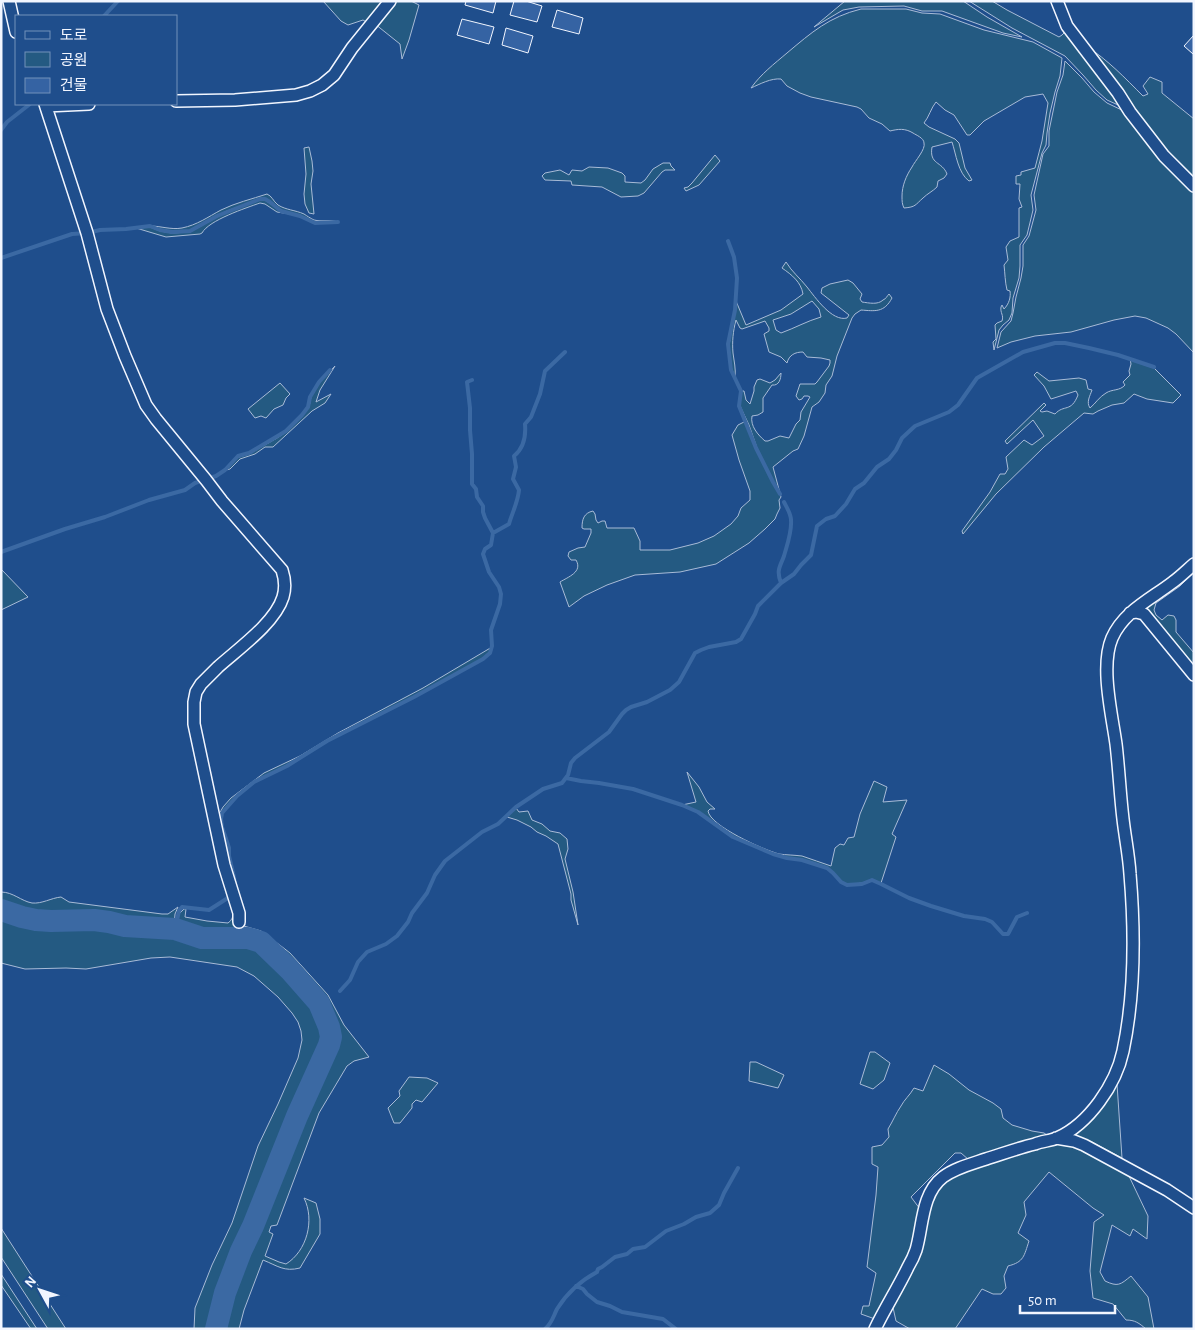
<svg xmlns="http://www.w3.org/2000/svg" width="1195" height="1330" font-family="'Alegreya Sans','Noto Sans KR',sans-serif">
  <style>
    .green { fill: #245a82; stroke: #a8bbd7; fill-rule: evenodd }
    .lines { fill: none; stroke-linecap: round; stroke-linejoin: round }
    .stream { stroke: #3b69a3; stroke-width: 4 }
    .river { stroke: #3b69a3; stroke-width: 22 }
    .building { fill: #3563a3; stroke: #f2f6ff }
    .street-casing { stroke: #f2f6ff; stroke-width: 14 }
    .street { stroke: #1f4e8c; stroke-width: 11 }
  </style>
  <rect width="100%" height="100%" fill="#1f4e8c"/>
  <!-- green -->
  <path class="green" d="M 323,1 L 388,1 L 370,24 L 363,20 L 348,25 L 341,21 Z
    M 393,1 L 411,1 L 419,5 L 409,40 L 402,59 L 400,44 L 375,24 Z
    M 845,1 L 963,1 L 987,17 L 1022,37 L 1003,33 L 942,11 L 922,11 L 904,6 L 859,7 L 843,10 L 814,27 Z
    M 969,1 L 992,1 L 1007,10 L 1059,37 L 1062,35 L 1064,33 L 1064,25 L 1127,109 L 1107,100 L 1096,90 L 1083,75 L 1065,56 L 1012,28 Z
    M 861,9 L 906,9 L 922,13 L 940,14 L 984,30 L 1033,42 L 1062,58 L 1060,76 L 1055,92 L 1050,113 L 1047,133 L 1046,145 L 1042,153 L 1031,195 L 1033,210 L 1027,235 L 1020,245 L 1020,266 L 1019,278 L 1013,298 L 1012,313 L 1009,320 L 1003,325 L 999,330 L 994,350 L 993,342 L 996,339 L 995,325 L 997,323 L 1002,321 C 1004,315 1000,313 1001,307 L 1002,305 L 1004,309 C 1009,304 1011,297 1010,291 L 1007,290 C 1005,282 1005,273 1004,265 L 1008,260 L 1006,247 L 1010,241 L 1019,237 L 1019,208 L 1022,207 L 1019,199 L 1020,184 L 1016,184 L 1016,176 L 1021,175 L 1021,172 L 1035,168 L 1042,141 L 1048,103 L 1043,94 L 1025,97 L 984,121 L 970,135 L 967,135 L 954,115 L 945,110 L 936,102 C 931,108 929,117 924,123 L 929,127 L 955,139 L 959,143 L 965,168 L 972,180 L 969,181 C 958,173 956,154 952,142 L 932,147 C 929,165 942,161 947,174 L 944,178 L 938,181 L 937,187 C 933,191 927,194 923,198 C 915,205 916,207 904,208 C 902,204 902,201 902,196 C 902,186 906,176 912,167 C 915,161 926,149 924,143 C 924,138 916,135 913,133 C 905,128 898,129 890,131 L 882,124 L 869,118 L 861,109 L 857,107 L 811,97 L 800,93 L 787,86 L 781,79 C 771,78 760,84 751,88 C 761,74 774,64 787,53 C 812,32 829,17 861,9 Z
    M 1086,46 C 1108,60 1125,78 1143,96 L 1148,94 L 1143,86 L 1150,77 L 1162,82 L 1162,93 L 1194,119 L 1194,181 L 1183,172 Z
    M 1065,61 L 1082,78 L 1094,92 L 1107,103 L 1128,113 L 1194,188 L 1194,353 L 1176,334 L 1168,328 L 1146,318 L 1135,316 L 1114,320 L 1071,332 L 1035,336 L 1011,342 L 997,348 L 1001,332 L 1011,321 L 1013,313 L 1016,297 L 1021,278 L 1023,266 L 1023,245 L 1029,236 L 1036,210 L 1034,195 L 1043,154 L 1049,146 L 1049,131 L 1057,92 L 1063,75 Z
    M 309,147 L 312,161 L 313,171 L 311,184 L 314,214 L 309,213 L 305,204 L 304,194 L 306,174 L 304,148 Z
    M 715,155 L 720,161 L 699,185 L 686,191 L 684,188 L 688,187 L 692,183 Z
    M 663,163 L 670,163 L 671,166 L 675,170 L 665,170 L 662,172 L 644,193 L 638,196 L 621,197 L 602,187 L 572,185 L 571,181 L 545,180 L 542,176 L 545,173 L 560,170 L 569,175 L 572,170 L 582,171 L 589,167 L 608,168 L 622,173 L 625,176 L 625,182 L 641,183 L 645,180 L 653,169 Z
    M 267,194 C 272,196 273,201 278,205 C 286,210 295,210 304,214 C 307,216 310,218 314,220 C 322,222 330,219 338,222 L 316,223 L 300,216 L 281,210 L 271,202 L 265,199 L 260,199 L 227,211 L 190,231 L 172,232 L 161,230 L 150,226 C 161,226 171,230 182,228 C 197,225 208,217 221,210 C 235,203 252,199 267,194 Z
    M 260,200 L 265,200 L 281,211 L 290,214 L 277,212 L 265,204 L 260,203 C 246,208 209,220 202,233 L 200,234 L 166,237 L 136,228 L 150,227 L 160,231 L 172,233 L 190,232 L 228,211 L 239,208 Z
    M 786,262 C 792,272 800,278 807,287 C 815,297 832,322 847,318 L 849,315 L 821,293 L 822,288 L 830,284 L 848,280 L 853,283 L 862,294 L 860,299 L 862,302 C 869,303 878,305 883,300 C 886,299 887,296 889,294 L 892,298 C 884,313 875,311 861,310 L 855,314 L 852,318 L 837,356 L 832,376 L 826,385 L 825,393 L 819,402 L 812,407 L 804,436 L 798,449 L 793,451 L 773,467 L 781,497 L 779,500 L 780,508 L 777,514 L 775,519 L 765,529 L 749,543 L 716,564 L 680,572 L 635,575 L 607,585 L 584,596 L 569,607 L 560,582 C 568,577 583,572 576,560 L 571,560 L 568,556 L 569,552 L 578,548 L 585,547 L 591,533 L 591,529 L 584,529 L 582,528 C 582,519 584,513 593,511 L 595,514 L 596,520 L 598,523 L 602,521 L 605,521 L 607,528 L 634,528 L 640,541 L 640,550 L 670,550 L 698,543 L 714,536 L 731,524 L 738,516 L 741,508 L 750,500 L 750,491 L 739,460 L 732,435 L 738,425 L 746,421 L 756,448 L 758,451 L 749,425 L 740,406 L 741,391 L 744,391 L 746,400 L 750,404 L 754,391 L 754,387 L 757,380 L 760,379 L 770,383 L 775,380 L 781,373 C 781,379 779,386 772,385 L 763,398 L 763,412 L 758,415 L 752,416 C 750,426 758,435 765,441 L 768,441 L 780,436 L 789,438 L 796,424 L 800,420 L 801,412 L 810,397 L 808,396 L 804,396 L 802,399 L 799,400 L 796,396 L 800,384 L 815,384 L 817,382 L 829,366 L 830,363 L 830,360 L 821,358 L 807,357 L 803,352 C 795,352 789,355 787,363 L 781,357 L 769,352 L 764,334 L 769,331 L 769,328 L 765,321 L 742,329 L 740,328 L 736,320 C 733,331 732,342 733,353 C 734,361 736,369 735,377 C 722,351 734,328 736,301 L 746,325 L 781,310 L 803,294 C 801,282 792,275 782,268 ZM 812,301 L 819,309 L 821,317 C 807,321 795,328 781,333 L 776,330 L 773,320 L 791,314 Z
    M 1130,359 L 1154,368 L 1181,395 L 1173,403 L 1147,399 L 1134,394 L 1124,403 L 1112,405 L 1098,411 L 1093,414 L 1084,413 L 1044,447 L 996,494 L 963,534 L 962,531 L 990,492 L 1000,474 L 1005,474 L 1008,469 L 1006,457 L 1024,440 L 1032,445 L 1044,436 L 1033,420 L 1007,444 L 1005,441 L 1044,403 L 1046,405 L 1040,411 L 1042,412 L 1047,411 L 1055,414 C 1064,404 1071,413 1078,395 L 1076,391 L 1051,399 L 1044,386 L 1034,375 L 1037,372 L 1049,381 L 1079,378 L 1086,380 L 1088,389 L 1092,390 C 1090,396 1086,402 1090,408 C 1096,403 1099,397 1106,393 C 1112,389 1120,391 1125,385 L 1123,382 L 1130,375 L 1129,371 L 1131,364 Z
    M 335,366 L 320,390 L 316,402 L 331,394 L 325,403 L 312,411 L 273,447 L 265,447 L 255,454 L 240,459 L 230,469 L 226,470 L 239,457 L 249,454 L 277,438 L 286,432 L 295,424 L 309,407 L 311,397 L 320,382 Z
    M 280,383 L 290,394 L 286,398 L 283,405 L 274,409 L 266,418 L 261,416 L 255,418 L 248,409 Z
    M 1194,567 L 1194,572 L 1180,586 L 1156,603 L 1154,610 L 1156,615 L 1162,620 L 1168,615 L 1174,616 L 1176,620 L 1176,632 L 1194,653 L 1194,671 L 1142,611 Z
    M 1,569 L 28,597 L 1,610 Z
    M 492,647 L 490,653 L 483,659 L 414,697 L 327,741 L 287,765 L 254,781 L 237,795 L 226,807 L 222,813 L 221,819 L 221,828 L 228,848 L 228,856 L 235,884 L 217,818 L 223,807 L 231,798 L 264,773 L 300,756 L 338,733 L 423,688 Z
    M 687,772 L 699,787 L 707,802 L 715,809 L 710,809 L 708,811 C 710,826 764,850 779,854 C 786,855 794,855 802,856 C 812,859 821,863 831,866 L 835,848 L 840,844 L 844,845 L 848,838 L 854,837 L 860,814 L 874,781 L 887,787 L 883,802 L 907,800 L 892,834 L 896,837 L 881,883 L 872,880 L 862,883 L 847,885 L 841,882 L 834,873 L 827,867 L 802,859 L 787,858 L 773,854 L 733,837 L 699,812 L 682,805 L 696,802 Z
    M 516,808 L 519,812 L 528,811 L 532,820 L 542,824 L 550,831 L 560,833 L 567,839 L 568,849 L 565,859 L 573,892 L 578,925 L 571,900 L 571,894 L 558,844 L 546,836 L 537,832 L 531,827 L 517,820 L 507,817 Z
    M 1,892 C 13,892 21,901 32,903 C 42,904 51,898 61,897 L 69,902 L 162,914 L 168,914 L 178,907 L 175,914 L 174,927 L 126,924 L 107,919 L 94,918 L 36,918 L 23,915 L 1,907 Z
    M 233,897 L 237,924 L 261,931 L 281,946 L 290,953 L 328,995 L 344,1025 L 369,1057 L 354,1061 L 347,1066 L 319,1113 L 277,1225 L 271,1226 L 269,1232 L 273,1234 L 265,1256 L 279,1262 L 286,1264 C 307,1251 315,1220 304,1198 L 316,1203 L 320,1219 L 320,1234 L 300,1268 C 284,1272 278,1266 263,1260 L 244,1310 L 239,1329 L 220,1329 L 224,1310 L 231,1293 L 241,1261 L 265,1207 L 303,1111 L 329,1051 L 333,1037 L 333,1030 L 322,1003 L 325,1000 L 324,997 L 319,1001 L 308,986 L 279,955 L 262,940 L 248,937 L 203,936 L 176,928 L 179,914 L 184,909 L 186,909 L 185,917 L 207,921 L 228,923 C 236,918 233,906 233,897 Z
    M 1,912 L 21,919 L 36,922 L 51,923 L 94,922 L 109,923 L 125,928 L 174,931 L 202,940 L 247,940 L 260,944 L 289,971 L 317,1004 L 327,1028 L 329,1036 L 327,1045 L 295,1115 L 251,1225 L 239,1251 L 223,1292 L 214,1329 L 194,1329 L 195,1308 L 212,1265 L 232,1223 L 258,1146 L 278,1104 L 298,1058 L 302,1040 L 301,1031 L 298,1022 L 292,1013 L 278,997 L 254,976 L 237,967 L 170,957 L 151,958 L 86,969 L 66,968 L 25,969 L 1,963 Z
    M 870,1052 L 875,1052 L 890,1063 L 884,1080 L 873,1089 L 860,1084 Z
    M 750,1062 L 756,1062 L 784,1075 L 778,1088 L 749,1081 Z
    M 934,1065 L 949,1074 L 969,1090 L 993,1103 L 1001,1109 L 1003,1118 L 1012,1125 L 1032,1131 L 1044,1133 L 1050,1137 L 969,1160 L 961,1153 L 955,1153 L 911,1197 L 920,1209 L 911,1252 L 875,1319 L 861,1314 L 863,1306 L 869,1306 L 876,1273 L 867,1267 L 876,1195 L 878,1167 L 872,1164 L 872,1147 L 882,1145 L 889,1137 L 888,1129 C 893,1121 896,1113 901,1106 C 904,1100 910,1095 914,1088 L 923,1091 Z
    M 409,1077 L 427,1078 L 438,1083 L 422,1102 L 416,1100 L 412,1104 L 412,1108 L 400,1123 L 394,1123 L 388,1108 L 400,1096 L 399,1091 Z
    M 1116,1082 L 1117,1084 L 1122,1158 L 1092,1142 L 1074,1135 L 1073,1133 Z
    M 1067,1142 L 1128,1174 L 1148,1216 L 1147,1239 L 1133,1229 L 1130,1236 L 1112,1225 L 1100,1272 L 1105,1281 C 1118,1287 1120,1285 1131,1276 L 1148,1297 L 1154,1329 L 1146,1329 C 1139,1323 1135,1320 1126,1320 L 1113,1304 L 1093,1298 L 1090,1271 L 1094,1222 L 1104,1215 L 1093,1208 L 1049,1172 L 1024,1202 L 1026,1215 L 1018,1233 L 1029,1241 C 1024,1256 1024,1262 1008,1266 L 1004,1276 L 1006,1288 L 1001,1294 L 993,1294 L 982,1289 L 955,1329 L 910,1329 L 896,1321 L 892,1303 L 929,1204 L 944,1180 L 1035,1146 Z
    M 1,1228 L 66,1329 L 48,1329 L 1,1257 Z
    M 1,1274 L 37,1329 L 31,1329 L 1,1285 Z"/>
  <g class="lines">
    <!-- stream -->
    <path class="stream" d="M 104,16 L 118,1
      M 1,130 L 7,122 L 30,104
      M 728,241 L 734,257 L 737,278 L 735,310 L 728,344 L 731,370 L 741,391 L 739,406 L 756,448 L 773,482 L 780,494
      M 1,258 L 72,234 L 87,233 L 100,230 L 126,229 L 150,226 L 160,230 L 172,232 L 190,231 L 217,216 L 260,199 L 265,199 L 270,202 L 281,211 L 300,216 L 315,223 L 338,222
      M 472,380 L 467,382 L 470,408 L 470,430 L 472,454 L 472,484 L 476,489 L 477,497 L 483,506 L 483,512 L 485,518 L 493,533
      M 1,552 L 65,529 L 105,517 L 149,500 L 185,490 L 195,483 L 216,476 L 225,470 L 238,456 L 249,453 L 286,431 L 302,415 L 308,407 L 310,397 L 319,382 L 330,370
      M 781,583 C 776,570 780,567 784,556 C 787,545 792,532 791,520 C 791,514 787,508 784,502
      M 566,778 L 581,781 L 599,783 L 633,789 L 682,805 L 698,812 L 733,837 L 773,854 L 787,858 L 802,860 L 827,868 L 833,873 L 841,882 L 847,885 L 862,884 L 872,880 L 881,884 L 909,898 L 931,906 L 964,916 L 985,919 L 992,922 L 1003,934 L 1008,934 L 1017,917 L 1027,913
      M 235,886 L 234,877 L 229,856 L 229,848 L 222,827 L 221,819 L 222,813 L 237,796 L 254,782 L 287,766 L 327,741 L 414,697 L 483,659 L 490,653 L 492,646 L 491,630 L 500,604 L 501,594 L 499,587 L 489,572 L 483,554 L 485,549 L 491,545 L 493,533 L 509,524 C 512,513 518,502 519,490 L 513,479 L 516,467 L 514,456 C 524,448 526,436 525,424 L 531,417 L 540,394 L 545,371 L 565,352
      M 175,929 L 179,911 L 182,907 L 209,910 L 231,896
      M 340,991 L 350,980 L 358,962 L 367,952 L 386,944 L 397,936 L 408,922 L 412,913 L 427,893 L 435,875 L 445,861 L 482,832 L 498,824 L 516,807 L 543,789 L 562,783 L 568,775 L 571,763 L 575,758 L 609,732 L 622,714 L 626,710 L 631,707 L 647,702 L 670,690 L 679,682 L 695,653 L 701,650 L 709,647 L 736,642 L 741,639 L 755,614 L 758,606 L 781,583 L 794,574 L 801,565 L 811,555 L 817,526 L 826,519 L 835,516 L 846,504 L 855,489 L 864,483 L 877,467 L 889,459 L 896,450 L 902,438 L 915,426 L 949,412 L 958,405 L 977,378 L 1023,352 L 1055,343 L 1065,343 L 1089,348 L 1118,355 L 1154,367
      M 319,1003 L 324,999
      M 576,1286 L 583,1289 L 587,1294 L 597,1302 L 610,1306 L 622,1312 L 663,1319 L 676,1329
      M 545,1329 C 552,1323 553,1317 557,1309 C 567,1293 580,1281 597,1272 L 598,1269 L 602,1267 L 615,1257 L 627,1254 L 633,1249 L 645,1247 L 666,1231 L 684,1224 L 696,1217 L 710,1213 L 719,1205 L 724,1193 L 738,1168"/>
    <!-- river -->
    <path class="river" d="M 1,910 L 22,917 L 36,920 L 51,921 L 94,920 L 109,922 L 125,926 L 175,929 L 202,938 L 248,938 L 261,942 L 290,970 L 319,1003 L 329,1027 L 331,1037 L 329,1045 L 297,1116 L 253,1226 L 241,1251 L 225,1293 L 216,1329"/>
  </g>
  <!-- building -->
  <path class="building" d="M 466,1 L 496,1 L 493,13 L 465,5 Z
    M 514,1 L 526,1 L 542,6 L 537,22 L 510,15 Z
    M 557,10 L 583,18 L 579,34 L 552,27 Z
    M 462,19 L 494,27 L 489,44 L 457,35 Z
    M 506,28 L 533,36 L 528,53 L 502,45 Z
    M 1194,35 L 1194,53 L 1193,54 L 1184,46 Z"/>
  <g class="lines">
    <!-- street casing -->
    <g class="street-casing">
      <path id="street" d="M 9,1 L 16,32
        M 1057,1 L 1067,26 L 1118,93 L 1130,112 L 1164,156 L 1194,186
        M 176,101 L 235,100 L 296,95 L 310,91 L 322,85 L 334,75 L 352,48 L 390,1
        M 45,104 L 87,233 L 107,309 L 125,356 L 146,405 L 156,419 L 206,480 L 222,501 L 282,570 C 285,579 286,587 283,597 C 275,623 238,649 218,667 C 212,673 207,678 201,684 L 196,692 L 194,702 L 194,724 L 224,865 L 239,913 L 239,922
        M 46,106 L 89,104
        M 1130,613 L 1136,612 L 1144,614 L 1194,675
        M 1056,1138 L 1074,1141 L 1084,1145 L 1167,1190 L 1194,1208
        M 875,1329 C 885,1308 898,1288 908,1267 C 911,1262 914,1256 916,1250 C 923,1227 921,1194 943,1177 C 955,1168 971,1164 986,1159 C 1002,1154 1018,1148 1035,1144 C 1042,1141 1050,1141 1057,1138 C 1089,1124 1116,1084 1123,1051 C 1135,994 1135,933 1130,874 C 1129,856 1125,837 1123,819 C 1120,794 1119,769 1116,744 C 1112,715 1100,666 1112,638 C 1124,611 1151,599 1173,582 C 1180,577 1187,570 1194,564"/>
    </g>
    <!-- street -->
    <use href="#street" class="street"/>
  </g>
  <!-- border -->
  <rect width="1195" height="1330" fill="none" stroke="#f2f6ff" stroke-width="5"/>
  <!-- legend -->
  <rect x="15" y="15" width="162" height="90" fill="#1f4e8c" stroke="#7391ba"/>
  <rect x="25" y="31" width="25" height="8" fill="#1f4e8c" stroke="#7391ba"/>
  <text x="60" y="40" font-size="15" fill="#f2f6ff">도로</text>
  <rect x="25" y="52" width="25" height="15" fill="#245a82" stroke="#7391ba"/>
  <text x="60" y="65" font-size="15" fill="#f2f6ff">공원</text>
  <rect x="25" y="78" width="25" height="15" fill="#3563a3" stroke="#7391ba"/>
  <text x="60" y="90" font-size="15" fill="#f2f6ff">건물</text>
  <!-- north arrow -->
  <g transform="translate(40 1290) rotate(310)" stroke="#1f4e8c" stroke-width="4" paint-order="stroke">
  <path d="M0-4L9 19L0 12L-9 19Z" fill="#f2f6ff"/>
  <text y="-8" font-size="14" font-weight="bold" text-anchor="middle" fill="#f2f6ff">N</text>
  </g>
  <!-- scale -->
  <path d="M1020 1305v8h95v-8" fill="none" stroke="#f2f6ff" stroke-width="2.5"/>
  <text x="1028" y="1305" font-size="15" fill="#f2f6ff" stroke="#1f4e8c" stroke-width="4" paint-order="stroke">50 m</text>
</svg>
